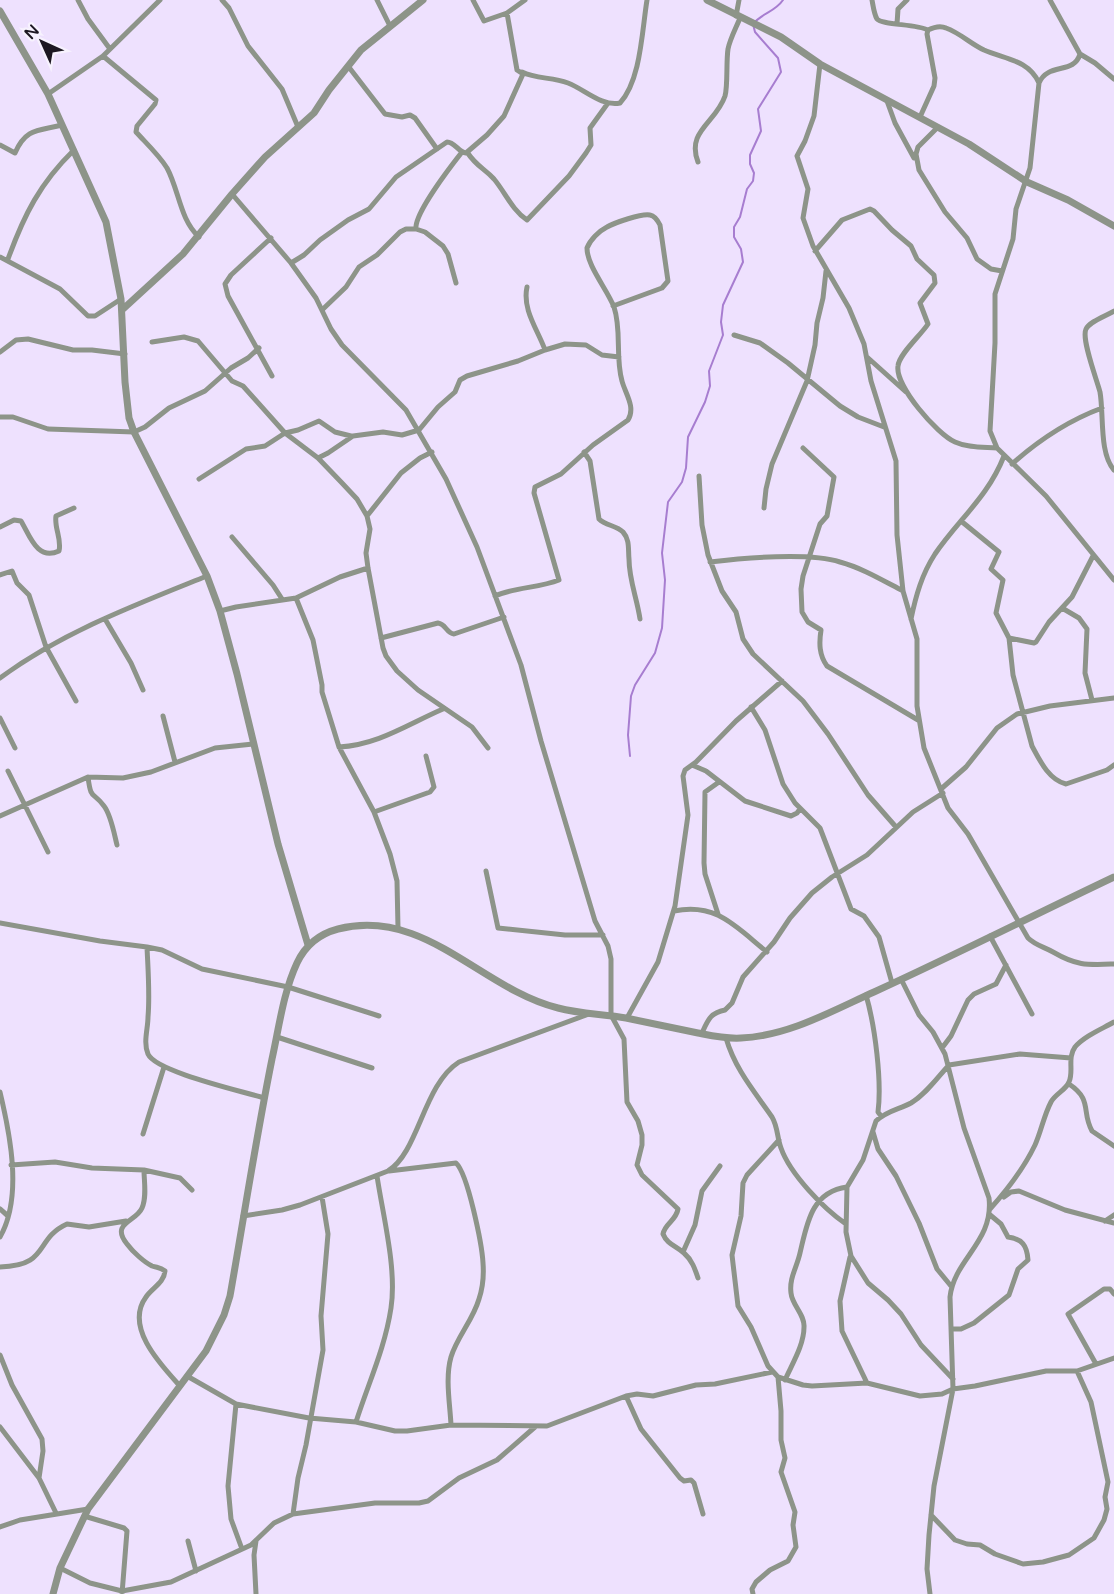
<svg xmlns="http://www.w3.org/2000/svg" width="1114" height="1594" font-family="'Varela Round',sans-serif">
  <style>
    .lines { fill: none; stroke-linecap: round; stroke-linejoin: round }
    .stream { stroke: #a77dd0; stroke-width: 2 }
    .minor { stroke: #8d9489; stroke-width: 5 }
    .tertiary { stroke: #8d9489; stroke-width: 7 }
  </style>
  <rect width="100%" height="100%" fill="#eee1fe"/>
  <g class="lines">
    <!-- stream -->
    <path class="stream" d="M 630,756 L 628,735 L 631,696 L 635,685 L 655,653 L 662,628 L 665,580 L 662,553 L 668,502 L 682,482 L 686,468 L 688,437 L 705,402 L 710,386 L 709,371 L 723,335 L 721,322 L 723,305 L 743,262 L 741,249 L 734,237 L 734,227 L 740,217 L 747,189 L 753,181 L 754,173 L 750,164 L 750,155 L 761,131 L 758,109 L 781,72 L 778,58 L 755,32 L 753,24 C 762,13 775,12 783,0"/>
    <!-- minor -->
    <path class="minor" d="M 78,0 L 88,19 L 110,49
      M 222,0 L 229,8 L 248,46 L 282,89 L 298,127
      M 377,0 L 390,26
      M 473,0 L 484,21 L 507,13 L 525,0
      M 872,0 C 873,5 874,14 877,19 C 882,25 917,24 928,30
      M 1050,0 L 1080,54 C 1074,75 1048,62 1039,83 L 1030,168 L 1016,209 L 1013,239 L 995,294 L 995,343 L 990,431 L 997,448 L 1046,496 L 1114,580
      M 736,16 L 739,0
      M 897,24 L 898,9 L 907,0
      M 1080,54 L 1095,63 L 1114,79
      M 103,56 L 156,100 L 155,104 L 137,126 L 136,132 C 146,143 159,155 167,168 C 179,190 180,220 199,237
      M 820,64 L 814,116 L 805,141 L 797,156 L 808,189 L 803,218 L 813,246 L 849,308 L 864,344 L 871,381 L 896,461 L 897,535 L 903,591 L 917,639 L 917,706 L 924,748 L 948,808 L 968,834 L 1028,938 C 1035,945 1044,947 1053,952 C 1077,966 1087,965 1114,964
      M 348,66 L 385,114 L 402,117 L 410,115 L 415,118 L 437,149
      M 522,72 C 536,79 552,77 568,83 C 584,89 602,107 620,103 C 641,80 642,30 647,0
      M 48,94 L 103,56 L 160,0
      M 887,101 L 895,123 L 914,158
      M 920,117 L 934,86 L 935,78 L 927,34 L 928,30 C 934,27 940,25 946,28 C 960,33 971,44 984,50 C 1005,59 1029,60 1039,83
      M 938,127 L 918,147 L 916,154 L 919,170 L 945,212 L 967,238 L 977,259 L 991,269 L 1002,271
      M 0,145 L 15,153 C 26,128 38,131 62,125
      M 467,152 C 477,167 484,168 494,179 C 505,192 512,210 527,220 L 569,176 L 586,153 L 591,145 L 590,128 L 608,103
      M 698,162 C 686,131 716,123 725,96 C 728,86 726,62 728,49 C 730,39 736,28 740,18
      M 232,194 L 291,263 L 316,298 L 331,329 L 342,345 L 406,410 L 446,479 L 477,547 L 521,665 L 541,741 L 595,921 L 608,946 L 611,959 L 611,1015 L 624,1039 L 627,1102 L 638,1121 L 642,1135 L 642,1145 L 637,1165 L 642,1175 L 678,1209 C 676,1221 665,1223 663,1234 C 667,1244 676,1246 684,1253 C 692,1260 695,1269 698,1278
      M 416,229 C 414,214 451,166 462,152
      M 271,238 L 231,275 L 225,284 L 228,296 L 272,376
      M 815,251 L 842,220 L 870,209 L 874,211 L 892,230 L 911,246 L 917,259 L 934,275 L 935,283 L 920,303 L 928,324 C 921,335 899,354 898,366 C 895,386 937,434 955,442 C 968,448 983,447 997,448
      M 0,257 L 60,289 L 88,316 L 95,316 L 121,299
      M 8,259 C 24,215 40,183 74,150
      M 291,263 L 304,255 L 320,240 L 348,220 L 369,209 L 396,177 L 447,142 C 455,142 458,152 466,153 L 487,135 L 504,116 L 523,74 L 517,70 L 507,13
      M 527,287 C 522,310 538,330 545,350
      M 322,310 L 346,287 L 359,267 L 377,255 L 400,232 L 406,229 L 416,229 L 425,232 L 443,246 L 448,254 L 456,283
      M 1114,311 C 1106,316 1090,321 1086,329 C 1081,339 1097,380 1100,392 C 1104,415 1099,453 1114,470
      M 734,335 L 760,343 L 788,363 L 840,406 L 858,417 L 884,427
      M 152,342 L 184,337 L 198,341 L 232,381 L 243,386 L 285,433 L 318,458 L 342,483 L 357,499 L 367,516
      M 0,352 L 16,340 L 28,339 L 73,350 L 92,350 L 125,354
      M 867,357 L 906,392
      M 0,417 L 13,417 L 48,429 L 134,432 L 145,427 L 169,408 L 205,391 L 231,368 L 248,358 L 259,348
      M 803,448 L 834,477 L 827,516 L 820,524 L 803,576 L 801,589 L 802,612 L 808,622 L 821,630 C 819,643 819,655 827,666 L 918,720
      M 432,452 L 420,458 L 401,473 L 367,516 L 370,529 L 366,553 L 368,568 L 383,648 L 386,656 L 397,671 L 418,690 L 472,727 L 488,748
      M 584,452 L 590,461 L 599,519 C 606,526 616,525 623,532 C 630,540 628,549 629,559 C 629,580 637,598 640,619
      M 318,458 L 328,453 L 353,436 L 383,432 L 402,435 L 419,430 L 438,407 L 455,392 L 460,380 L 467,376 L 518,361 L 545,350 L 565,344 L 586,345 L 602,355 L 619,357
      M 1012,464 C 1040,439 1067,421 1102,408
      M 699,476 L 702,525 L 708,555 L 722,591 L 736,612 L 743,639 L 753,654 L 803,701 L 828,734 L 868,795 L 896,827
      M 199,479 L 246,449 L 265,446 L 285,433 L 298,430 L 319,421 L 335,432 L 351,436
      M 764,508 L 766,489 L 772,464 L 807,381 L 815,345 L 817,323 L 823,298 L 826,271
      M 961,521 L 999,552 L 991,569 L 1003,580 L 996,613 L 1009,638 L 1013,675 L 1032,746 C 1040,761 1049,780 1066,784 L 1107,770 L 1114,765
      M 0,527 L 14,520 L 21,521 C 30,536 37,561 59,551 C 62,539 54,528 56,516 L 74,508
      M 232,537 L 273,585 L 282,599
      M 710,562 C 743,558 809,552 840,562 C 862,568 882,580 903,591
      M 0,575 L 12,571 L 17,583 L 29,595 L 46,647 L 76,701
      M 495,596 C 515,587 539,588 559,580 L 534,493 L 535,487 L 561,474 L 593,445 L 628,420 C 636,407 625,393 622,381 C 615,356 622,331 614,307 C 607,289 587,266 587,248 C 590,240 599,231 607,227 C 614,223 642,213 650,215 C 655,216 658,221 660,225 L 668,281 L 662,288 L 613,306
      M 296,598 L 313,640 L 322,685 L 322,692 L 339,747 L 374,812 L 390,854 L 397,881 L 398,928
      M 1062,608 L 1079,618 L 1087,629 L 1085,673 L 1092,700
      M 220,611 L 236,607 L 296,598 L 340,577 L 368,568
      M 105,619 L 131,663 L 143,690
      M 911,619 C 916,595 922,574 935,554 C 959,519 988,497 1004,456
      M 381,638 L 438,623 C 446,624 446,633 454,634 L 504,617
      M 1009,638 L 1034,643 L 1036,642 L 1049,622 L 1072,597 L 1093,556
      M 0,678 C 63,632 135,605 207,576
      M 751,707 L 765,730 L 783,784 L 795,803 L 820,828 L 851,909 L 864,916 L 879,937 L 892,983
      M 163,716 L 175,762
      M 0,718 L 15,748
      M 339,747 C 378,745 408,724 443,709
      M 692,765 L 706,771 L 745,801 L 791,816 L 797,813 L 800,809
      M 8,771 L 48,852
      M 88,777 C 91,801 93,791 104,806 C 111,815 114,833 117,845
      M 941,789 L 966,767 L 997,728 L 1017,714 L 1050,706 L 1114,698
      M 374,812 L 430,792 L 434,787 L 426,756
      M 0,816 L 88,777 L 123,778 L 151,772 L 215,748 L 253,744
      M 486,871 L 498,928 L 565,935 L 603,935
      M 674,911 C 716,902 736,927 767,952
      M 718,914 L 705,874 L 704,863 L 705,792 L 719,782
      M 0,923 L 100,941 L 147,947 L 162,950 L 202,969 L 288,987 L 379,1016
      M 990,936 L 1032,1014
      M 147,947 C 148,970 150,994 148,1017 C 148,1029 143,1042 148,1054 C 156,1072 242,1091 264,1098
      M 901,979 L 919,1015 L 933,1032 L 945,1054 L 964,1128 L 989,1198 C 994,1242 954,1259 950,1297 L 953,1389 L 934,1486 L 929,1535 L 927,1569 L 930,1594
      M 866,995 C 875,1026 882,1081 878,1112 L 881,1116
      M 627,1018 L 658,962 L 675,906 L 688,815 L 683,776 L 685,770 L 696,762 L 736,721 L 782,681
      M 702,1033 C 708,1020 710,1013 725,1010 L 732,1003 L 743,977 L 774,942 L 790,918 L 812,893 L 832,877 L 867,855 L 913,812 L 943,793
      M 277,1037 L 372,1068
      M 726,1038 C 735,1069 754,1091 772,1117 C 778,1127 777,1138 781,1148 C 790,1174 824,1209 846,1224
      M 942,1048 L 951,1036 L 968,1000 L 974,994 L 996,984 L 1006,965
      M 1069,1084 C 1093,1100 1081,1111 1092,1131 L 1114,1146
      M 0,1092 C 10,1134 23,1197 0,1237
      M 873,1132 L 878,1149 L 896,1176 L 919,1223 L 937,1269 L 951,1286
      M 143,1134 L 164,1067
      M 779,1140 L 747,1175 L 743,1183 L 741,1216 L 732,1255 L 738,1306 L 751,1327 L 768,1366 L 778,1377 L 803,1385 L 812,1386 L 867,1383 L 920,1396 L 942,1394 L 953,1389 L 975,1386 L 1046,1371 L 1077,1371 L 1114,1358
      M 11,1165 L 55,1162 L 92,1168 L 144,1170 L 180,1178 L 192,1190
      M 144,1170 C 144,1181 147,1197 142,1208 C 136,1222 110,1223 127,1244 C 133,1252 144,1262 152,1266 C 158,1268 160,1267 165,1271 C 164,1283 152,1288 146,1297 C 124,1327 161,1365 180,1386
      M 389,1171 L 456,1163 C 468,1174 482,1245 483,1263 C 484,1276 483,1287 479,1299 C 473,1320 457,1337 451,1357 C 445,1378 450,1404 451,1425
      M 1004,1197 L 1011,1192 L 1019,1191 L 1065,1210 L 1114,1223
      M 0,1209 L 8,1216
      M 990,1209 C 1008,1189 1023,1170 1035,1145 C 1041,1132 1044,1115 1051,1102 C 1055,1094 1066,1090 1069,1082 C 1074,1071 1067,1058 1075,1047 C 1084,1036 1102,1029 1114,1022
      M 243,1216 L 282,1210 L 300,1205 L 388,1171 C 419,1152 423,1085 459,1062 L 589,1014
      M 1105,1221 L 1114,1215
      M 683,1252 L 695,1225 L 702,1191 L 720,1166
      M 850,1257 L 840,1301 L 842,1331 L 867,1383
      M 0,1267 C 50,1266 34,1239 67,1224 L 89,1227 L 126,1221
      M 952,1329 L 961,1329 L 974,1323 L 1009,1295 L 1018,1269 L 1028,1260 C 1027,1245 1022,1239 1008,1237 L 1001,1224 L 989,1214
      M 0,1355 L 12,1385 L 42,1439 L 43,1451 L 39,1478 L 56,1513
      M 1096,1364 L 1068,1314 L 1104,1289 L 1110,1289 L 1114,1294
      M 187,1376 L 236,1404 L 309,1418 L 356,1422 L 395,1431 L 407,1431 L 451,1425 L 547,1426 L 626,1396 L 637,1394 L 653,1396 L 696,1385 L 715,1384 L 772,1372
      M 953,1379 L 921,1345 L 901,1314 L 888,1300 L 868,1283 L 851,1256 L 846,1232 L 847,1187 L 863,1160 L 876,1121 C 886,1111 900,1109 911,1103 C 926,1094 937,1078 949,1065 L 1020,1054 L 1071,1058
      M 785,1380 C 792,1364 804,1345 804,1327 C 805,1315 792,1305 791,1293 C 789,1278 797,1267 800,1253 C 807,1224 811,1192 847,1187
      M 626,1396 L 641,1429 L 680,1478 L 684,1481 L 691,1480 L 694,1483 L 703,1514
      M 236,1404 L 228,1486 L 231,1519 L 242,1549
      M 356,1422 C 368,1384 385,1348 391,1308 C 397,1269 383,1216 377,1176
      M 0,1427 L 39,1478
      M 293,1514 L 298,1478 L 306,1445 L 323,1350 L 321,1316 L 328,1234 L 322,1197
      M 931,1515 L 955,1540 L 967,1544 L 980,1545 L 995,1554 L 1023,1564 L 1043,1562 L 1069,1555 L 1094,1538 L 1104,1520 L 1107,1509 L 1105,1497 L 1108,1482 L 1091,1402 L 1077,1371
      M 84,1516 L 124,1528 L 127,1531 L 122,1594
      M 0,1527 L 20,1520 L 88,1509
      M 188,1541 L 196,1571
      M 256,1541 L 254,1555 L 256,1594
      M 60,1568 L 90,1583 L 122,1591 L 171,1582 L 251,1545 L 274,1523 L 293,1514 L 375,1503 L 419,1503 L 428,1501 L 459,1478 L 497,1460 L 535,1427
      M 753,1594 L 752,1589 L 756,1582 L 770,1570 L 788,1561 L 796,1547 L 793,1525 L 795,1512 L 781,1472 L 785,1458 L 781,1440 L 781,1411 L 778,1377"/>
    <!-- tertiary -->
    <path class="tertiary" d="M 707,0 L 781,37 L 820,64 L 969,144 L 1027,182 L 1068,200 L 1114,226
      M 0,11 L 48,94 L 106,222 L 121,299 L 125,382 L 129,418 L 134,432 L 207,576 L 220,611 L 237,674 L 278,844 L 308,945
      M 122,310 L 183,254 L 232,194 L 265,157 L 314,113 L 329,90 L 361,50 L 423,0
      M 53,1594 L 60,1568 L 88,1509 L 206,1351 L 224,1315 L 230,1296 C 244,1217 256,1138 272,1059 C 279,1028 283,993 297,963 C 305,946 319,934 338,929 C 425,907 481,989 558,1008 C 580,1014 604,1014 626,1018 C 650,1023 674,1028 698,1033 C 713,1036 726,1039 741,1038 C 788,1036 832,1011 874,992 C 955,955 1034,915 1114,877"/>
  </g>
  <!-- north arrow -->
  <g transform="translate(42 42) rotate(315)" stroke="#f7f2fe" stroke-width="4.5" paint-order="stroke">
  <path d="M0-4.5L10 22L0 15L-10 22Z" fill="#1d1822"/>
  <text y="-9" font-size="16" font-weight="bold" text-anchor="middle" fill="#1d1822">N</text>
  </g>
</svg>
